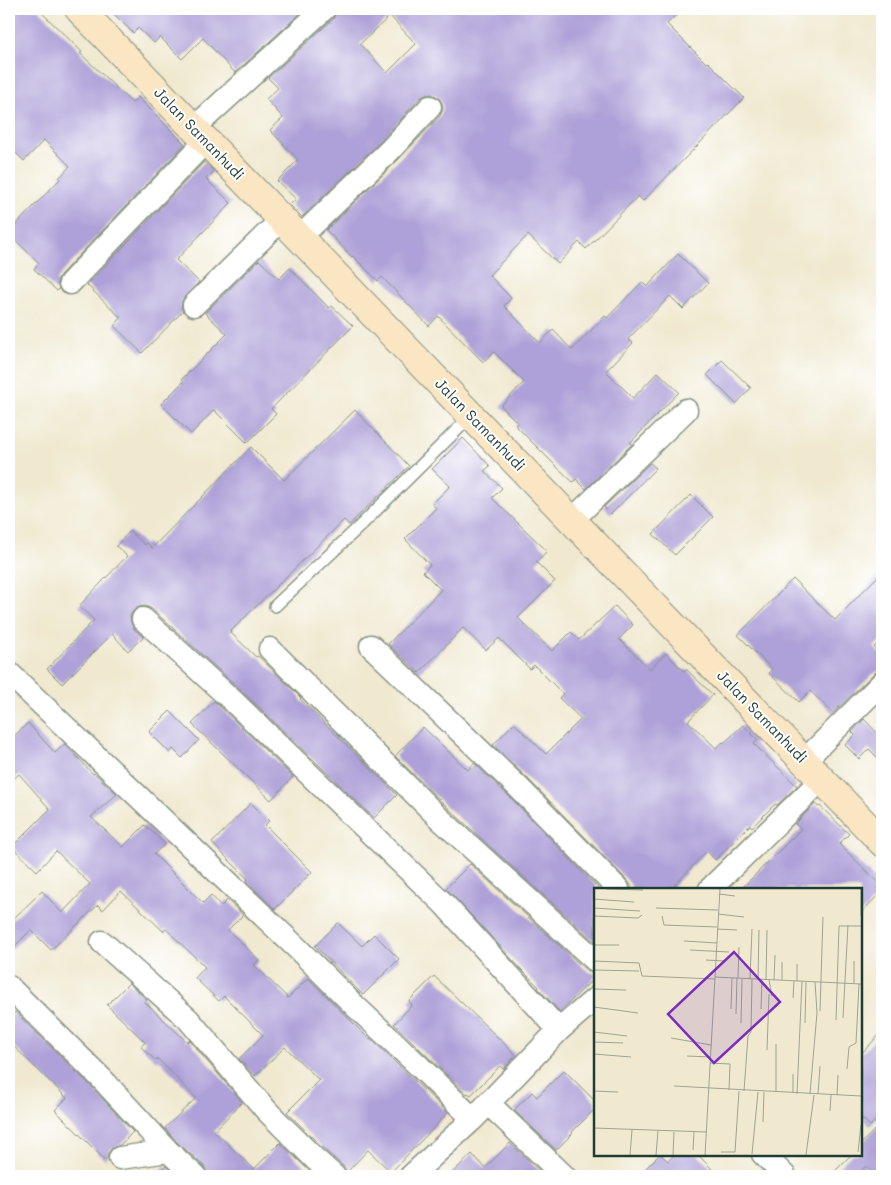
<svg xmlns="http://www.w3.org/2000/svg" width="891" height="1185" viewBox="0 0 891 1185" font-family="Mali,sans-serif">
<rect width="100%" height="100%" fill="#fff"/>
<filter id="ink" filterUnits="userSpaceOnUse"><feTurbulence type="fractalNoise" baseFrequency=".02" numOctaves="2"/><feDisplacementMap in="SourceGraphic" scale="10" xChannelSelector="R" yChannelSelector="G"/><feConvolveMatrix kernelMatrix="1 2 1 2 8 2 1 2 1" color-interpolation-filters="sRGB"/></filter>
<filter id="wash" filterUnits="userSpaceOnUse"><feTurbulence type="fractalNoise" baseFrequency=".0096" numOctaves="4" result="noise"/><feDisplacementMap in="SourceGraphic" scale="20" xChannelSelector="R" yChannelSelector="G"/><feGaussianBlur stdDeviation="1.12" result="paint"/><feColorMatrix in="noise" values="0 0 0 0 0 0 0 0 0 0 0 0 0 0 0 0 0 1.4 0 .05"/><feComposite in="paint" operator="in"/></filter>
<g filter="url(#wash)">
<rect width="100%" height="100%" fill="#f0e9d0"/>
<g id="blocks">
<path fill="#aea0d8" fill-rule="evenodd" d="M9,9H38L82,52L80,53L132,103L138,97L185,144L61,274L57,280L59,289L57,291L34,269L39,263L9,234V232L60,179L59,178L70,166L44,140L24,161L9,146Z
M109,9H305L235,73L203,38L182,59L160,37L154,43L138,28L133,33Z
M337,9H682L667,24L706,63L708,62L744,98L643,201L638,196L586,249L579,242L558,264L528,235L489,275L511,298L504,306L540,343L553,330L572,350L605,316L607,318L642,282L647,287L678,254L708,283L683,309L670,296L628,339L633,343L606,371L633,398L658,372L679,392L630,443L632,444L586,489L576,479L573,482L557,467L515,425L518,423L501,406L524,382L494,352L483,362L438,316L429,326L382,277L378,281L353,256L352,257L326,230L398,160L440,116L443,109L442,103L439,98L432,94L426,95L420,98L380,142L302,217L290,205L296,199L277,181L298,160L270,130L283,118L266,99L278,88L268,78L333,19L336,13ZM390,16L416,44L387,73L360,44Z
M204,162L214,171L206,179L231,203L176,260L199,282L185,296L182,301L181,308L183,311L142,353L114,326L121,318L87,285Z
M259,260L279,279L290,268L329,308L332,306L353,326L271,409L276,414L247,443L214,410L191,434L161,404L184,381L182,379L227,334L205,313Z
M722,360L751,388L736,404L707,375Z
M355,410L409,466L349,525L344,520L230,632L256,657L258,656L286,683L301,698L300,699L397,795L374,818L242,691L152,609L146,606L139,607L133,611L130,616L131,623L134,629L143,637L128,651L112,634L62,684L47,669L94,620L79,606L127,556L116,546L130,531L145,545L147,543L152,548L251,447L284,480Z
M463,438L490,466L484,471L502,488L492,498L547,551L536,562L555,581L518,618L552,651L571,632L579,640L615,606L633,625L619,639L650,669L666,653L684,671L686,669L713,695L688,721L716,748L723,742L724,743L743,725L758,740L754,744L797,786L777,805L775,804L752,827L750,825L715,860L707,851L671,889H631V885L627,880L528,779L493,745L514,723L546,754L581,719L559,698L563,694L534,665L530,669L499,638L486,650L463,628L419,673L388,644L441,590L423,572L430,565L405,539L436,508L432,504L450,486L432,469Z
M650,463L656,468L611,514L604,507Z
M691,495L713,517L675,555L653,534Z
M882,572V639L874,647L882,656V669L873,674L833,713L810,691L799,702L769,673L772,669L738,635L793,579L835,620Z
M214,701L293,777L271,800L192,724Z
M170,711L199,740L182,758L173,749L170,753L149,732Z
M864,719L882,738V758L880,760L869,749L859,759L845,745L855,735L852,732Z
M28,723L55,753L65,744L93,774L94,773L117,794L91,817L123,847L145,825L165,844L154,854L203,903L211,895L221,906L227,900L243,915L228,930L259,960L254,965L288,998L308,978L369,1039L370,1038L448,1113L391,1172L368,1150L347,1172L343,1166L324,1149L287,1112L319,1080L285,1047L255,1076L239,1059L263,1035L224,996L219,1001L195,978L205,967L166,929L163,931L121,891L103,910L98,905L51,950L31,930L9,952V923L42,891L62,913L90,884L56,851L37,871L12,847L50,809L19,774L9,783V741Z
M423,727L468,770L474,763L510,797L599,889H595V942L448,808L395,756Z
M251,803L269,821L265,825L312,872L275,909L246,881L248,879L212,843Z
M815,804L819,807L820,806L849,834L839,844L882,886V891L860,914V889H741L801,829L795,824Z
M470,864L586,970L592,973H595V977L560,1012L538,988L539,987L522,970L446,888Z
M338,923L362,946L374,934L399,959L363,995L315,946Z
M434,976L516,1055L503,1069L500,1066L471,1095L468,1093L467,1094L394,1024L412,1005L409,1001Z
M129,983L147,1000L145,1002L187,1042L189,1040L242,1102L214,1131L254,1169L280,1143L315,1176H208L207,1172L204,1166L177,1142L165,1128L196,1098L158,1059L156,1061L141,1047L145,1042L107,1005Z
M15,1012L92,1087L133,1132L120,1145L112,1148L108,1153L107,1158L105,1160L55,1110L67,1098L9,1042V1019Z
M882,1032V1114L870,1126L860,1116V1055Z
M564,1070L595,1101V1109L572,1132L573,1133L556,1150L514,1110L532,1092L537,1097Z
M882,1122V1176H877L866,1166L856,1176H830L852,1154H860V1145Z
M510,1143L545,1176H449L472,1154L485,1168Z
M660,1154L668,1161L675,1154H697L719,1176H638Z
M165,1166L176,1176H155Z"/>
</g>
</g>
<g filter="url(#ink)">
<use href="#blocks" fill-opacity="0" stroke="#889382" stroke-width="1"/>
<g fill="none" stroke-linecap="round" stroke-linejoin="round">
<g stroke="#889382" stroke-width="14">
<path id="lane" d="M275,606L360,526L471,416"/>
</g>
<g stroke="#889382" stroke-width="25">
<path id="street" d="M194,128L324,9
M299,238L389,151L430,107
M70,283L206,141
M194,305L282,219
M572,520L686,410
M143,619L233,701L444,904L559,1030
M371,646L519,788L618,889
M270,649L439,818L595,960
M9,673L298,949L355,1006L420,1067L473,1119
M804,761L882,683
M710,889L822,779
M102,942L188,1019L267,1111L315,1159L334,1176
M9,987L101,1078L168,1151
M488,1103L564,1176
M763,1154L785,1176
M120,1158L168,1151L195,1176
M411,1176L473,1119L559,1030L595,999"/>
</g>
<g stroke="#889382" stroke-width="30">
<path id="secondary" d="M79,9L882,842"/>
</g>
<use href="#lane" stroke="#fff" stroke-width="11"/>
<use href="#street" stroke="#fff" stroke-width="22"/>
<use href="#secondary" stroke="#fbe6c4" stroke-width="28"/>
</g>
</g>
<g text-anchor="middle" stroke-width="4" stroke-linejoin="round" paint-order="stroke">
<g font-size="15" fill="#1f3d34" stroke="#fff">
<text transform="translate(199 134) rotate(46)" y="5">Jalan Samanhudi</text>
<text transform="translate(480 425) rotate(46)" y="5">Jalan Samanhudi</text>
<text transform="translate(762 717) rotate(46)" y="5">Jalan Samanhudi</text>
</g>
</g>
<g transform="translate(594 888)">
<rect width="268" height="268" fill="#f0e9d0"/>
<path fill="none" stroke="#9ca492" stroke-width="1" d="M12,1L49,2M267,1V28M125,6L141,8M0,11L40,14M0,20L46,23M62,20L124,22M124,26L150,29M0,28L44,30L48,27M68,28L70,37L123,39M123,41L143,42M90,53L123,55M0,57H25M96,62L135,64M112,72L130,73M0,73L45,75L48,88L121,91M203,76V93M0,82L45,83M121,89L267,96M144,90L145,59M156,91L158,41M164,91L165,42M172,92L173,42M175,92L178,108M180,92L181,67M188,92V74M260,95V73M0,101L32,102M199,110L200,93M0,119L44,125M137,121L138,90M167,121L168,92M226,123L229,29M142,126L143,90M249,130L254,37M242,132L245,38H267M147,135L148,91M211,135L212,94M0,144L33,148M77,150L117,157M0,154L29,155M182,156V204M173,162L175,106M0,166L37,169M93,168L117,169M116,175L136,176L135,202M253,181L255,159L262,155L265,96M80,198L267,208M0,203L24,204M150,203L154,148L157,144L158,91M199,205V186M203,206L208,93M216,206L223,125L221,94M224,206L226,178M243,207L244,187M236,223L237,207M169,234L170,204M0,240L113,244M99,262L100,244M127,264H141L145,203M264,264L267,237M158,266L164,204M36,267L38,242M62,267L64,243M79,267L80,244M111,267L126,1M212,267L220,207"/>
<path fill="#7b2cbf" fill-opacity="0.15" stroke="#7b2cbf" stroke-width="2.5" d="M140,64L186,114L120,175L74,126Z"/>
<rect width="268" height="268" fill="none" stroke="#1f3d34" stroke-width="2.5"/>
</g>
<rect width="891" height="1185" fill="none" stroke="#fff" stroke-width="30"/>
</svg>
